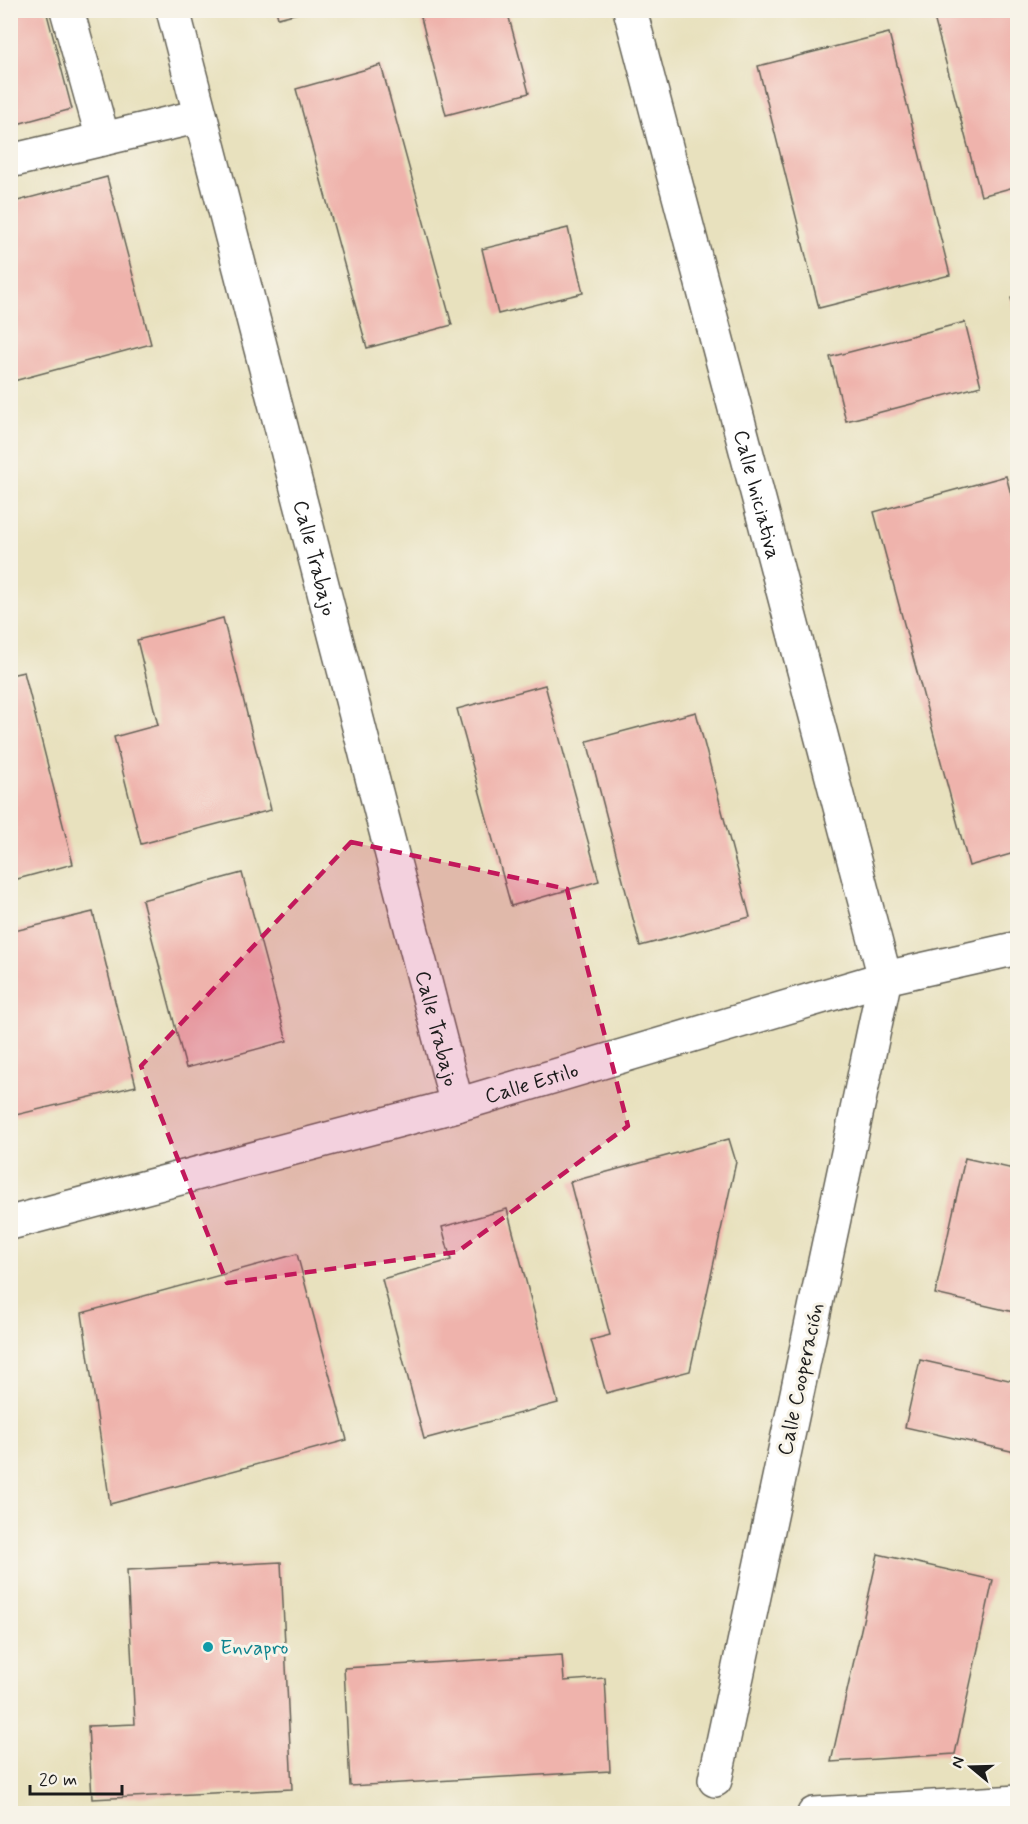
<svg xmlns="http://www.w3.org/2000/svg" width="1028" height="1824" viewBox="0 0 1028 1824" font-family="Mynerve,sans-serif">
<rect width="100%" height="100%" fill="#f7f3e8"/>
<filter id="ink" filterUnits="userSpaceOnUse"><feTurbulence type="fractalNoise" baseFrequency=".0167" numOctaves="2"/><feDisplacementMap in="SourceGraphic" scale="12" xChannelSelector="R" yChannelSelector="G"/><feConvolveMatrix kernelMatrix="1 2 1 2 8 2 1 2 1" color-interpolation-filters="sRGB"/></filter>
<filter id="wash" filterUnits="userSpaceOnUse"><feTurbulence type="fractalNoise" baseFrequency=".008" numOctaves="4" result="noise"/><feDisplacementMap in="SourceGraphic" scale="24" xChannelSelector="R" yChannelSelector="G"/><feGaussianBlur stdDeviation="1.35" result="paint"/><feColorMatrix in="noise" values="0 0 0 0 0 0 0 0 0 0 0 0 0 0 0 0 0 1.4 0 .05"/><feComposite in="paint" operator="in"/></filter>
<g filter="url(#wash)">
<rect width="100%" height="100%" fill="#e8e1be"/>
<g id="blocks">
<path fill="#efb3ac" d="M10,10H46L72,109L10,126Z
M276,10H306V11L278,18Z
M419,10H507L529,93L446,115Z
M932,10H1018V186L981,196Z
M889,33L950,275L819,308L758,66Z
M381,65L452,325L367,348L296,89Z
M107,177L151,344L10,382V203Z
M568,228L583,293L498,314L482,249Z
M1018,297V318H1017L1011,298Z
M965,322L981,386L846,421L830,357Z
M1006,476L1018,520V852L969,866L874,512Z
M223,618L271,810L141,844L114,737L158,725L137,640Z
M24,672L73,864L10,881V675Z
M545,685L599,881L511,906L457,709Z
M696,712L750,917L640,946L587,741Z
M242,873L287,1041L186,1068L142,900Z
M93,912L136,1086L16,1115L10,1107V932Z
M729,1139L736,1162L690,1371L606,1393L591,1340L610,1335L570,1182Z
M965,1158L1018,1170V1313L935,1294Z
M507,1209L558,1403L424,1439L382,1279L451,1260L442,1227Z
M297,1254L347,1440L110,1504L82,1313Z
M920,1360L1018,1382L1015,1452L905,1427Z
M878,1554L993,1580L955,1754L831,1762Z
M281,1562L292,1789L92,1799L88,1726L135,1724L127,1570Z
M562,1655L564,1681L605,1678L610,1771L350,1786L344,1668Z"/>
</g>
</g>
<g filter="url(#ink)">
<use href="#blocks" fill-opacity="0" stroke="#636155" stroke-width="1.5"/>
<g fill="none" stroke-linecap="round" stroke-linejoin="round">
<g stroke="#636155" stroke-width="36">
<g id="minor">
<path d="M67,10L103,139"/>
<path id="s1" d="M173,10L457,1105"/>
<path id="s2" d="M630,10L885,978L715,1780"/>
<path d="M10,161L200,116"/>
<path id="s3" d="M10,1223L457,1105L885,978L1018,948"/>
<path d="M814,1814L1018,1802"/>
</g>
</g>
<use href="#minor" stroke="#fff" stroke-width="33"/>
</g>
</g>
<path fill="#c2185b" fill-opacity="0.2" stroke="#c2185b" stroke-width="4.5" stroke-dasharray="12 8" stroke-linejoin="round" d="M351,842L567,889L628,1126L457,1252L227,1283L141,1066Z"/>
<circle fill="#0f9aa8" stroke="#f7f3e8" stroke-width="2" cx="208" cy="1647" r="6"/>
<g text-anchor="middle" stroke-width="6" stroke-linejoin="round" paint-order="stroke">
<g font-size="21" fill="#1c1c1c" stroke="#f7f3e8">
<text dy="7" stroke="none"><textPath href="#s2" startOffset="501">Calle Iniciativa</textPath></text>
<text dy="7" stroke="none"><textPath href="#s1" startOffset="566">Calle Trabajo</textPath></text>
<text dy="7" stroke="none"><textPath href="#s1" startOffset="1052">Calle Trabajo</textPath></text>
<text dy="7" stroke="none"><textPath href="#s3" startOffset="540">Calle Estilo</textPath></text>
<text transform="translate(800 1379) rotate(-78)" y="7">Calle Cooperación</text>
</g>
<g font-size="21" fill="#0d838f" stroke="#f7f3e8" text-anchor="start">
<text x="220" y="1654">Envapro</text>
</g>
</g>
<rect width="1028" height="1824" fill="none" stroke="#f7f3e8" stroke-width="36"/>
<g transform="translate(971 1767) rotate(289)" stroke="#f7f3e8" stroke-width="4.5" paint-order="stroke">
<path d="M0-4.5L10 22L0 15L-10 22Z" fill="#1c1c1c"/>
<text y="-9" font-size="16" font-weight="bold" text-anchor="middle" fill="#1c1c1c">N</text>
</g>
<path d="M30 1785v9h92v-9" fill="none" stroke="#1c1c1c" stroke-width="3"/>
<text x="39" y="1785" font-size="18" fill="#1c1c1c" stroke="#f7f3e8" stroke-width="4.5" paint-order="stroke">20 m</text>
</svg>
